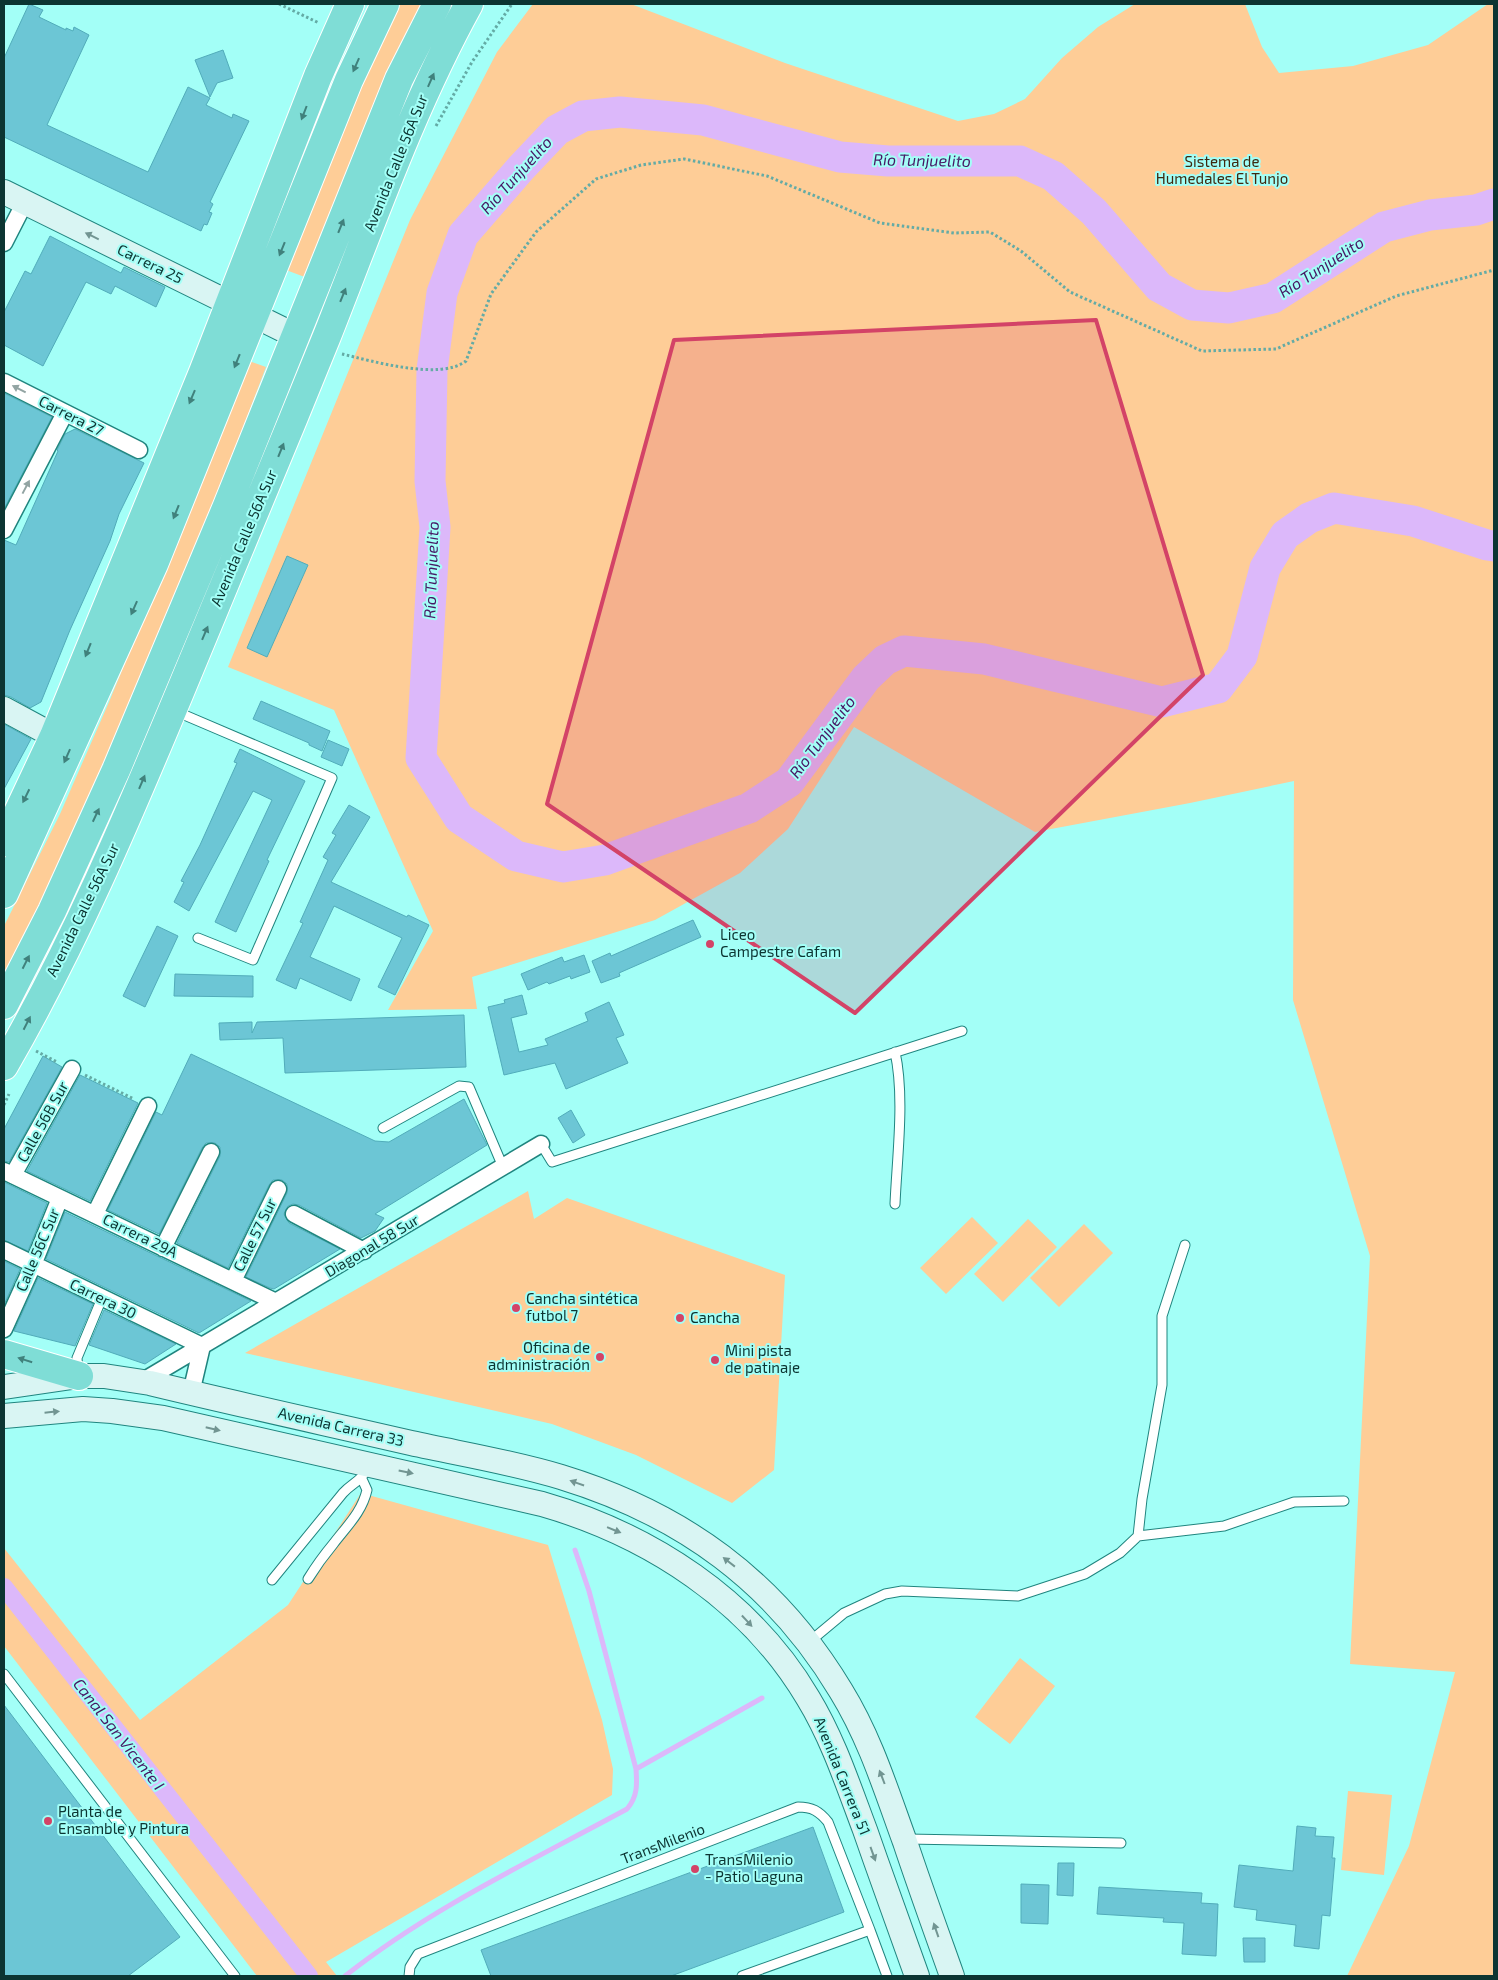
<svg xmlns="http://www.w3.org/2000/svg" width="1498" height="1980" viewBox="0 0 1498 1980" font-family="'Exo 2',sans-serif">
<rect width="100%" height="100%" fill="#a3fff7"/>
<path fill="#fecd97" d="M396,4H429L310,279L286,270L332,152Z
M533,4H631L785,63L958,121L994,114L1025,99L1062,58L1098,27L1135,4H1245L1262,47L1279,73L1353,66L1428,45L1488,4H1494V1976H1347L1409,1846L1455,1672L1350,1664L1370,1256L1293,1000L1294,781L1190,803L1035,832L854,727L788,829L740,873L655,920L472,977L477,1009L388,1010L433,931L334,710L228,667L410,220L497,52Z
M249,361L266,367L204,530L113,757L4,982V926L60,814L109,702Z
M528,1191L534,1219L567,1198L785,1275L774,1470L732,1503L636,1455L552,1424L245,1353Z
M972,1217L998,1243L946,1294L920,1268Z
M1028,1219L1057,1247L1003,1302L974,1274Z
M1084,1224L1113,1253L1059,1307L1030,1278Z
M361,1493L548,1545L602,1720L613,1769L612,1795L326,1962L337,1976H257L4,1646V1548L140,1720L288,1605Z
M1020,1658L1055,1686L1010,1744L975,1717Z
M1348,1791L1392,1795L1384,1875L1341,1870Z"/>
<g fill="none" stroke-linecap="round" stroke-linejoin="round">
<path stroke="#dcb8fa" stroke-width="5" d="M636,1769L762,1698
M345,1976C431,1908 531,1861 627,1809C638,1796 637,1784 636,1769L589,1591L575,1550"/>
<path stroke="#dcb8fa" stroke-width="18" d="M4,1587L309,1976"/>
<path stroke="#dcb8fa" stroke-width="31" d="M1494,204L1476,210L1430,215L1384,227L1273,298L1229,308L1192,305L1159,287L1094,212L1053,176L1020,161H888L840,157L703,120L620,112L583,116L557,130L521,168L463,235L442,293L432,370L430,481L435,527L421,758L459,818L516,856L563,867L605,860L749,808L789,782L866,678L885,660L904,651L984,659L1162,702L1218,688L1242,656L1265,568L1285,535L1309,518L1334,508L1364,513L1413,521L1487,545L1494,546"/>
</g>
<path fill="#6cc6d5" stroke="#51acba" d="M29,4L43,10L39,17L66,30V28L73,31L74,27L89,35L47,125L148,172L188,87L210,98L206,105L232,118L233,114L249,121L210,202L213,204L209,212L212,213L207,225L204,224L201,231L4,137V58Z
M223,50L233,78L217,83L210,97L195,60Z
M50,236L121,273L124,267L165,287L156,307L115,286L111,294L86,282L43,366L4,345V312L25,271L31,274Z
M4,393L52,417L4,509Z
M75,429L144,463L119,514L110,541L70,630L41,702L30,708L11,697L4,695V540L16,545L58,451L57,450L65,434Z
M287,556L308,565L267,657L247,648Z
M261,701L330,731L322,751L309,745V743L253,719Z
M4,724L31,739L4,789Z
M328,740L349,749L342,766L321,757Z
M240,749L305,781L267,860L269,861L236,932L215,922L272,800L253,791L189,911L174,902L184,882L181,881L200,845L237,763L234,762Z
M349,805L370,817L331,882L407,917L408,915L429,925L395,995L378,987L402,938L334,906L310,957L360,979L351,1001L300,978L296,989L276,980L303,923L300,922L328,860L323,857L336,835L332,833Z
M693,920L701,937L619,973L620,976L601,983L592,961L610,953L611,956Z
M157,926L178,936L145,1007L123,996Z
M584,955L590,972L571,979L570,976L549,984L547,982L528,990L521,974L562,957L564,962Z
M175,974L253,976V997L174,996Z
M522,995L527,1014L511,1018L519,1052L548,1045L545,1039L588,1021L585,1013L609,1002L624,1035L616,1038L628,1063L566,1089L555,1063L504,1075L488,1007L505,1003L504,1000Z
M464,1015L466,1067L285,1073L283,1038L220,1040L219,1023L252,1022V1033L257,1022Z
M191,1054L375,1141L389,1142L464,1099L487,1145L375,1214L384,1218L375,1231L361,1238L299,1205L293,1204L288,1206L284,1214L289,1223L340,1249L274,1289L270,1288L246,1277L287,1193V1184L282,1180H273L269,1185L228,1268L177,1243L220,1156V1147L215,1143H206L202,1148L159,1234L108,1210L156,1112L162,1115Z
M43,1056L62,1067L9,1162L4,1161V1129Z
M80,1075L138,1103L90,1201L27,1171Z
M571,1110L585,1135L573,1143L558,1118Z
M4,1182L47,1203L28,1251L4,1240Z
M65,1212L159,1257L251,1301L199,1333L46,1259Z
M4,1261L20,1269L4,1305Z
M38,1278L93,1304L75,1346L14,1331Z
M104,1310L176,1344L145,1364L89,1345Z
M4,1705L180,1937L128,1976H4Z
M1297,1826L1316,1828L1315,1836L1334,1837L1332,1858H1335L1330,1916L1322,1915L1319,1949L1294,1946L1296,1925L1256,1920L1257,1910L1234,1907L1239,1865L1293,1871Z
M813,1827L844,1912L671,1976H491L481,1950Z
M1058,1863H1074L1073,1896L1057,1895Z
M1021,1884L1049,1885L1048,1924L1021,1923Z
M1099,1887L1202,1893L1201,1903L1218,1904L1216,1956L1182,1954L1184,1923L1163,1922L1164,1918L1097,1914Z
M1243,1938H1265V1962H1244Z"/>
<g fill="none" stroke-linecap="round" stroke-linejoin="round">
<g stroke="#20857f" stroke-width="11">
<path id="lane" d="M175,711L332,778L253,960L198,938
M383,1128L459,1086L469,1087L503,1167
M541,1144L552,1162L962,1031
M895,1204C897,1157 905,1097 895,1052
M78,1371L77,1358L102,1298
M1138,1536L1224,1526L1294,1502L1344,1501
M308,1579C316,1566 324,1555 334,1543C347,1526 362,1512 367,1490L362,1479
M272,1580L343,1493C353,1482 361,1482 368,1467
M808,1643L844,1613L885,1594L902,1591L1018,1596L1085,1574L1120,1553L1138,1536L1142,1499L1162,1385V1316L1185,1245
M4,1674L235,1976
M907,1839L1121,1843
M409,1976L410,1967L418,1954L798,1807C812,1807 819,1811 828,1822L870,1930
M742,1976L870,1930L887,1976"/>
</g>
<g stroke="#20857f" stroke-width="19">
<path id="street" d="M4,243L25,202
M4,382L139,450
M4,530L65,413
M4,1171L276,1302
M13,1175L72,1069
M95,1214L148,1106
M294,1214L364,1251
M163,1248L211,1152
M4,1250L202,1346L191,1393
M233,1281L278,1189
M4,1329L33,1265L60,1198
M143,1381L541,1144"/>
</g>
<g stroke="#20857f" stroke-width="26">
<path id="secondary" d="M4,192L296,336
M4,709L54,736
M4,1387L79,1376H104L150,1383C237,1404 324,1423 411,1443C461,1454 512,1462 561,1477C682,1514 775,1581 841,1691C870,1738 886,1790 905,1842C920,1887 936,1931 952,1976
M4,1416L83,1409L112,1411L163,1418L542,1504C650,1535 750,1600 808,1698C833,1739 848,1785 865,1830C882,1879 900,1928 917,1976"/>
</g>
<g stroke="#fff" stroke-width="30">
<path id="highway" d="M4,842L54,736L203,372L318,76L350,4
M4,894L154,564L349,80L385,4
M4,1005L52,911L116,770L227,506L399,79L437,4
M4,1066C73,947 127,819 180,692C229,573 279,455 327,336C371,225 411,109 469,4
M4,1354L79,1376"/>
</g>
<path stroke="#64aba5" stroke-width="3" stroke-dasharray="2.5 2.5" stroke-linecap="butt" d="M279,4L319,23
M436,126L472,62L512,4
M342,354C372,361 440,381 466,361L491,294L536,232L596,179L641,165L684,159L767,176L880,223L954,233L990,232L1021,251L1070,292L1202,351L1276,349L1396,296L1494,270
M36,1051L57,1062
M85,1075L134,1099
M4,1105L9,1094"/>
<use href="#lane" stroke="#fff" stroke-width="9"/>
<use href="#street" stroke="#fff" stroke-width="16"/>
<use href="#secondary" stroke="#d9f5f3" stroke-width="24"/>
<use href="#highway" stroke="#7fddd6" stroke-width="28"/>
</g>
<defs><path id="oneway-solid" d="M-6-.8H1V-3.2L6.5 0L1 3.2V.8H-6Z" transform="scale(1.25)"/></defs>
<g fill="#40817c">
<use href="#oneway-solid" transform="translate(356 65) rotate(114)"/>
<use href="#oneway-solid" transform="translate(431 80) rotate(-66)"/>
<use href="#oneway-solid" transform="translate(304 113) rotate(111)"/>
<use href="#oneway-solid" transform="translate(341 226) rotate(-68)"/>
<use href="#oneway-solid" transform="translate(282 249) rotate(112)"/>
<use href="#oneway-solid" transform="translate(343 295) rotate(-68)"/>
<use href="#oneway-solid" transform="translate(237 361) rotate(112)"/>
<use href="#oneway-solid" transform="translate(192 397) rotate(113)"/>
<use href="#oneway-solid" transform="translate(281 450) rotate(-68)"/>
<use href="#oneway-solid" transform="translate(176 512) rotate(112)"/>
<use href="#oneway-solid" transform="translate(134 608) rotate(114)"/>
<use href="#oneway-solid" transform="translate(205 633) rotate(-67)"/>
<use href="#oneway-solid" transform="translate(88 650) rotate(112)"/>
<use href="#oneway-solid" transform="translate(67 756) rotate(114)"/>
<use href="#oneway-solid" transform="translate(142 782) rotate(-67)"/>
<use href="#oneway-solid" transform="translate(26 796) rotate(116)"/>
<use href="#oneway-solid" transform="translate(96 815) rotate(-65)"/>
<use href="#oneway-solid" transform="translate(26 962) rotate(-63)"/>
<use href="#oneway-solid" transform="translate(27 1023) rotate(-63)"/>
<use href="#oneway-solid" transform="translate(25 1360) rotate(-163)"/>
</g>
<g fill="#729592">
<use href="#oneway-solid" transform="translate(92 236) rotate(-154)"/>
<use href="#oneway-solid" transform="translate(52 1412) rotate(-6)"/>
<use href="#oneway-solid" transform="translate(213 1429) rotate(13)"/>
<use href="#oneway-solid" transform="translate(406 1472) rotate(12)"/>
<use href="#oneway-solid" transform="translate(577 1483) rotate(-161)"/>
<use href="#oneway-solid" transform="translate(614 1530) rotate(22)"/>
<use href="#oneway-solid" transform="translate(729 1562) rotate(-142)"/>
<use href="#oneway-solid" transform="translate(747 1621) rotate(47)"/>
<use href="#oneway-solid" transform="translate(882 1777) rotate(-111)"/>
<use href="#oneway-solid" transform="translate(873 1854) rotate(70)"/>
<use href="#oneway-solid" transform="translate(936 1930) rotate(-109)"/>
</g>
<g fill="#92a4a3">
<use href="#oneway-solid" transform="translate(19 389) rotate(-153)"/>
<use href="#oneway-solid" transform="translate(26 487) rotate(-62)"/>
</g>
<path fill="#d34367" fill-opacity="0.2" stroke="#d34367" stroke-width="4" stroke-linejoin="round" d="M1096,320L1203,675L855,1013L547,804L674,340Z"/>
<g fill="#d34367" stroke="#a3fff7" stroke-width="2">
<circle cx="710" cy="944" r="5"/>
<circle cx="516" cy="1308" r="5"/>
<circle cx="680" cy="1318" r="5"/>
<circle cx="600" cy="1357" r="5"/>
<circle cx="715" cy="1360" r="5"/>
<circle cx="48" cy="1821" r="5"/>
<circle cx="695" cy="1869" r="5"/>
</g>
<g text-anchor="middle" stroke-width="4" stroke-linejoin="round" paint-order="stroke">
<g font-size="15" fill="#3f290f" stroke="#a3fff7">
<text x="1222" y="167">Sistema de<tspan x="1222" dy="17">Humedales El Tunjo</tspan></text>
</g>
<g font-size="15" fill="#0c3532" stroke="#a3fff7">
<text transform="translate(396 163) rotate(-68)" y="5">Avenida Calle 56A Sur</text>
<text transform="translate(150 264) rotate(26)" y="5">Carrera 25</text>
<text transform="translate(71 416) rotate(27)" y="5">Carrera 27</text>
<text transform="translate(244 538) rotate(-67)" y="5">Avenida Calle 56A Sur</text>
<text transform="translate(83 910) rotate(-64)" y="5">Avenida Calle 56A Sur</text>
<text transform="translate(43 1122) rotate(-61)" y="5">Calle 56B Sur</text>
<text transform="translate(255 1235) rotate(-64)" y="5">Calle 57 Sur</text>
<text transform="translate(140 1236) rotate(26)" y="5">Carrera 29A</text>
<text transform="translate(372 1246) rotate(-31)" y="5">Diagonal 58 Sur</text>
<text transform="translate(38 1250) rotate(-67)" y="5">Calle 56C Sur</text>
<text transform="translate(103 1299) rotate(26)" y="5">Carrera 30</text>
<text transform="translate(341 1427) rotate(13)" y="5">Avenida Carrera 33</text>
<text transform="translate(842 1776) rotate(68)" y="5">Avenida Carrera 51</text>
<text transform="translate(663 1844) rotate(-21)" y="5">TransMilenio</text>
</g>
<g font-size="15" fill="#0c3532" stroke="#a3fff7" text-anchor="start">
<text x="720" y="940">Liceo<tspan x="720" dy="17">Campestre Cafam</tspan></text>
<text x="526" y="1304">Cancha sintética<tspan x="526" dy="17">futbol 7</tspan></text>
<text x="690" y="1323">Cancha</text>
<text x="590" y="1353" text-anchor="end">Oficina de<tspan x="590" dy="17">administración</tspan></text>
<text x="725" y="1356">Mini pista<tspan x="725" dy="17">de patinaje</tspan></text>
<text x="58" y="1817">Planta de<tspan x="58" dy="17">Ensamble y Pintura</tspan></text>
<text x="705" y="1865">TransMilenio<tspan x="705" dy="17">- Patio Laguna</tspan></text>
</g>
<g font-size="16" font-style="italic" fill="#471864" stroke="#a3fff7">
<text transform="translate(922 160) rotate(1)" y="6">Río Tunjuelito</text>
<text transform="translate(516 175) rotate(-48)" y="6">Río Tunjuelito</text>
<text transform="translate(1321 267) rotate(-33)" y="6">Río Tunjuelito</text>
<text transform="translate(431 570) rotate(-88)" y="6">Río Tunjuelito</text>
<text transform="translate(822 737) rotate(-53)" y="6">Río Tunjuelito</text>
<text transform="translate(119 1734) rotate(52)" y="6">Canal San Vicente I</text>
</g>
</g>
<rect width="1498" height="1980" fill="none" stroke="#0c3532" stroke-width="10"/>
</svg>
